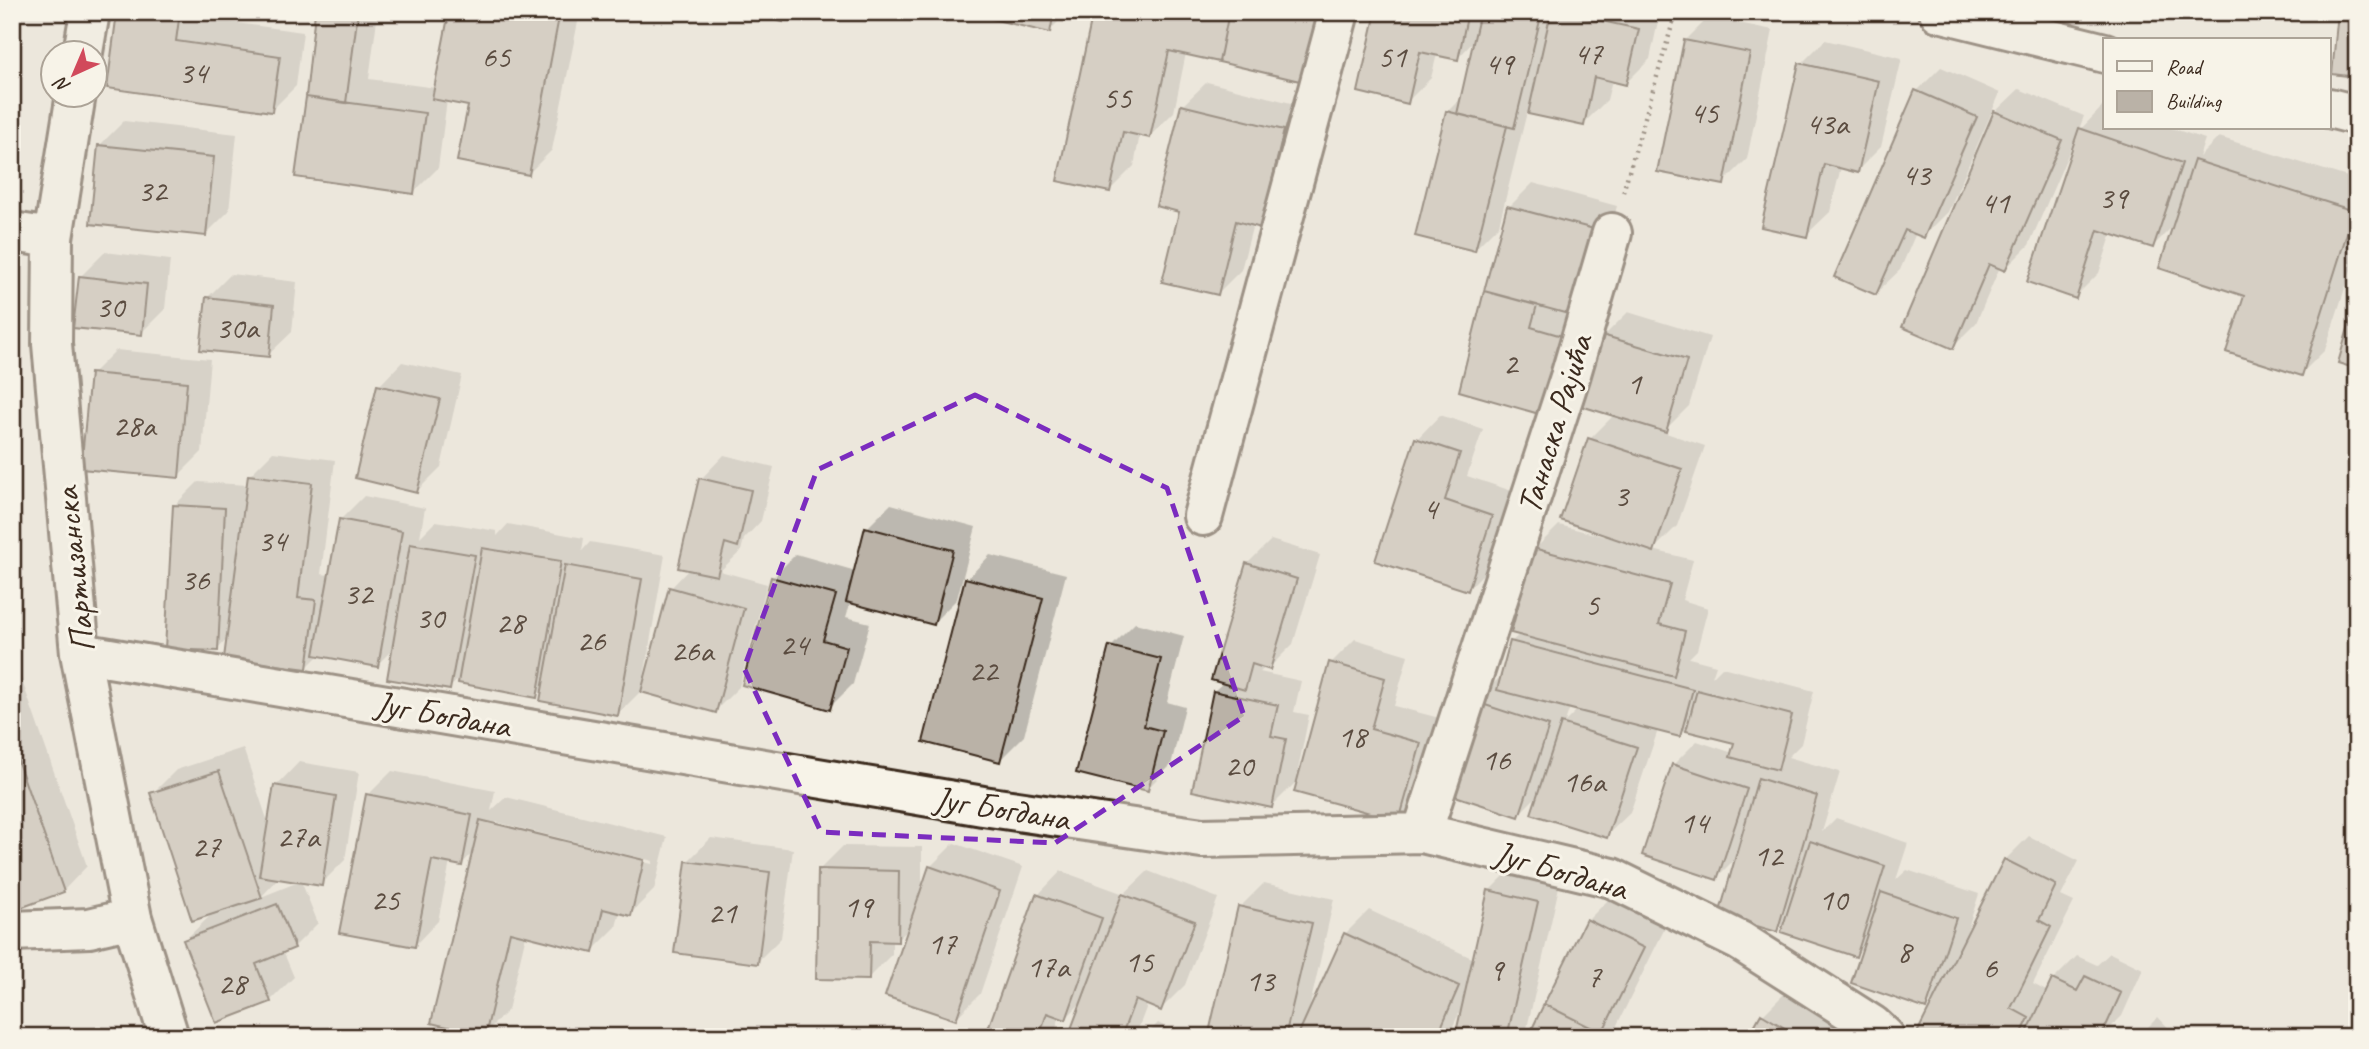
<svg xmlns="http://www.w3.org/2000/svg" width="2369" height="1049" viewBox="0 0 2369 1049" font-family="Caveat,sans-serif">
<rect width="100%" height="100%" fill="#ece7dc"/>
<filter id="ink" filterUnits="userSpaceOnUse"><feTurbulence type="fractalNoise" baseFrequency=".0143" numOctaves="2"/><feDisplacementMap in="SourceGraphic" scale="14" xChannelSelector="R" yChannelSelector="G"/><feConvolveMatrix kernelMatrix="1 2 1 2 8 2 1 2 1" color-interpolation-filters="sRGB"/></filter>
<g filter="url(#ink)">
<path fill="#0003" fill-rule="evenodd" d="M12,12H19L12,57Z
M119,12H200L199,18L303,32L296,86L272,110Z
M316,12H378L369,79L436,88L450,12H580L552,150L528,174L470,105L447,100L438,168L414,192L297,176Z
M983,12H1068L1049,31Z
M1095,12L1186,53L1174,112L1150,136L1140,134L1134,166L1110,190Z
M1378,12H1660L1650,59L1626,83L1612,80L1607,100L1583,124L1527,112L1499,225L1475,249L1447,112L1463,96L1475,40L1457,59L1437,54L1431,78L1407,102Z
M1709,17L1773,30L1747,159L1723,183L1685,41Z
M1825,40L1902,58L1881,147L1857,171L1841,167L1830,212L1806,235L1801,64Z
M1941,67L2000,93L1948,212L1924,236L1916,233L1900,270L1876,293L1917,91Z
M1207,82L1307,107L1284,202L1260,226L1253,224L1241,270L1217,294L1181,210L1183,105Z
M2019,89L2084,116L2078,132L2104,105L2105,128H2171L2205,139L2199,157L2219,137L2357,180V251L2325,350L2301,374L2246,294L2175,224L2153,246L2112,233L2099,273L2075,297L2076,144L2073,143L2029,245L2005,269L2000,267L1976,323L1952,347L1995,112Z
M124,121L237,134L229,211L205,235L100,145Z
M1533,183L1617,206L1595,289L1538,412L1509,207Z
M105,252L170,260L165,309L141,333L81,276Z
M231,274L297,282L292,332L268,355L207,298Z
M1628,312L1710,337L1689,406L1663,432L1705,446L1677,526L1653,550L1693,560L1682,600L1708,608L1697,650L1689,658L1716,665L1712,677L1722,667L1814,691L1801,744L1788,757L1840,772L1822,832L1836,818L1908,843L1896,880L1907,870L1979,894L1966,934L1968,935L2005,860L2029,836L2079,861L2061,896L2074,902L2033,984L2048,992L2053,980L2077,956L2097,965L2110,953L2143,969L2122,1016L2101,1037H1929L1936,996L1926,1007L1866,945L1855,956L1787,920L1777,930L1738,856L1716,878L1673,765L1697,741L1733,753L1736,742L1686,729L1679,735L1658,730L1630,813L1606,836L1540,793L1518,815L1475,702L1499,678L1502,679L1511,642L1520,634L1535,549L1559,525L1614,539L1590,439L1614,415L1604,336ZM1570,707L1578,709L1565,722Z
M116,350L210,359L202,452L178,476L92,374Z
M402,362L462,375L441,467L417,491L379,386Z
M1440,415L1483,429L1467,476L1515,492L1491,566L1468,589L1417,439Z
M273,452L335,460L321,574L330,575L340,520L364,496L425,508L420,537L436,521L497,531V536L508,524L584,538L582,551L590,542L665,555L644,677H647L671,588L690,568L701,479L724,455L774,467L761,521L744,539L741,551L720,571L767,584L739,687L715,711L641,691L618,714L545,687L536,696L462,676L449,688L394,648L377,665L320,654L306,668L228,638L217,650L174,506L198,482L248,485L249,476Z
M891,504L976,527L957,599L933,623L851,601L846,617L870,623L853,684L829,708L772,578L796,554L856,571L867,528Z
M1271,540L1320,555L1293,644L1269,668L1266,667L1260,672L1301,681L1294,712L1309,715L1297,775H1300L1331,663L1355,639L1408,655L1394,706L1443,719L1422,795L1398,819L1299,779L1272,806L1214,691L1224,682L1213,679L1248,563Z
M990,555L1066,574L1024,736L1000,760L967,579Z
M1135,623L1184,636L1167,702L1185,707L1171,765L1147,789L1111,647Z
M12,652L87,866L64,890L12,909Z
M243,748L269,825L276,786L299,762L359,772L345,860L321,884L280,877L261,897L301,881L318,923L294,947L283,951L294,977L270,1001L185,940L214,912L152,794L176,770Z
M392,771L495,791L491,811L506,797L667,837L654,890L630,914L620,911L616,927L592,951L526,935L508,1010L484,1034L474,851L462,864L450,862L438,921L415,945L368,795ZM496,822L653,861L652,864L496,825Z
M711,838L793,849L781,938L757,962L687,862Z
M954,843L1023,867L980,994L956,1018L910,928L897,940H892V954L868,978L819,870L843,846L922,847V890L930,867Z
M1513,867L1561,878L1525,1037H1456L1461,1009L1448,1037H1210L1240,907L1264,883L1334,899L1309,1010L1310,1011L1345,934L1369,910L1474,959L1489,891Z
M1061,871L1124,894L1148,871L1218,898L1185,985L1161,1009L1148,1003L1135,1037H1070L1084,1000L1066,1018L1060,1016L1053,1037H987L1038,895Z
M1611,897L1667,924L1611,1037H1530L1587,921Z
M1787,991L1864,1037H1750L1763,1015Z
M2158,1017L2177,1037H2138Z
M1158,1023L1185,1037H1144Z"/>
<path fill="#bab2a7" stroke="#3b2a1e" stroke-width="2" d="M117,12H180L176,41L280,56L272,112L107,88Z
M315,12H358L346,103L306,97Z
M449,12H560L529,175L457,161L468,106L432,99Z
M742,12H785L783,22Z
M981,12H1054L1050,33L980,16Z
M1093,12H1229L1219,62L1169,51L1150,138L1123,132L1110,192L1057,181Z
M1229,12H1321L1304,82L1219,62Z
M1376,12H1468L1458,60L1420,52L1408,104L1358,92Z
M1480,12H1542L1514,128L1457,114Z
M1551,12H1560L1639,29L1626,85L1594,77L1584,126L1528,114Z
M2230,12H2295L2294,19Z
M2338,12H2357V77L2332,74Z
M1684,40L1750,53L1724,185L1657,172Z
M1799,63L1879,81L1858,173L1824,164L1807,237L1761,227Z
M1915,90L1977,117L1924,238L1905,230L1876,295L1834,277Z
M306,97L425,113L414,194L295,177Z
M1181,105L1284,130L1261,228L1236,221L1218,295L1162,282L1179,212L1156,206Z
M1446,111L1507,126L1475,251L1415,236Z
M1994,111L2062,140L2005,271L1989,264L1953,349L1902,327Z
M2079,128L2182,163L2153,248L2098,230L2076,299L2027,282Z
M98,145L214,157L206,236L90,224Z
M2194,160L2354,211L2302,376L2226,352L2244,296L2159,268Z
M1507,206L1594,229L1572,315L1484,291Z
M79,276L147,284L142,335L73,328Z
M1484,291L1537,305L1531,327L1562,336L1539,414L1459,391Z
M206,297L274,305L269,357L200,350Z
M2357,297V369L2338,363Z
M1602,335L1687,360L1666,432L1581,406Z
M90,373L187,382L179,478L81,469Z
M377,385L440,399L417,493L355,478Z
M1415,438L1460,453L1445,500L1492,516L1468,591L1375,561Z
M1588,438L1682,469L1654,552L1560,520Z
M248,475L312,483L298,598L316,600L307,669L224,658Z
M699,478L751,490L738,547L725,543L717,576L678,568Z
M173,505L225,508L218,651L165,649Z
M339,519L402,531L378,667L314,655Z
M865,527L953,550L934,625L846,602Z
M410,544L475,555L450,690L387,679Z
M482,548L561,561L537,698L458,683Z
M1533,548L1670,584L1659,624L1685,631L1674,676L1511,633Z
M1246,563L1297,579L1270,670L1252,664L1245,690L1211,680Z
M565,565L642,579L618,716L540,701Z
M771,577L836,595L823,640L847,647L830,710L742,685Z
M965,578L1043,598L1000,762L923,742Z
M669,587L744,608L716,713L641,692Z
M1510,641L1693,689L1680,737L1497,690Z
M1109,646L1161,659L1144,726L1163,731L1148,791L1076,773Z
M1329,662L1385,678L1371,729L1421,743L1399,821L1294,792Z
M1697,690L1792,715L1778,770L1730,757L1734,743L1686,731Z
M1213,691L1278,705L1271,736L1286,739L1272,808L1192,791Z
M1473,701L1549,726L1519,817L1443,792Z
M1561,723L1637,747L1607,838L1531,814Z
M12,745L64,892L12,911Z
M1672,764L1747,789L1717,880L1642,855Z
M219,771L262,898L192,921L150,793Z
M1758,778L1817,796L1777,932L1719,915Z
M274,785L336,796L322,886L259,876Z
M366,794L472,815L462,866L432,860L415,947L339,933Z
M480,820L644,860L631,916L603,909L593,953L510,932L485,1036L431,1023Z
M1810,841L1885,866L1856,957L1781,932Z
M2004,859L2056,885L2039,920L2051,927L2011,1008L2029,1018L2020,1037H1925L1917,1033Z
M686,861L770,872L758,964L674,953Z
M929,866L1000,891L956,1020L885,996Z
M818,869L899,871L898,942L870,941L869,980L816,979Z
M1488,890L1538,902L1507,1037H1455Z
M1881,892L1956,918L1926,1009L1851,983Z
M1036,894L1102,918L1066,1020L1047,1013L1039,1037H985Z
M1122,894L1195,921L1161,1011L1135,1000L1121,1037H1068Z
M277,904L295,948L256,964L271,1002L216,1023L183,940Z
M1238,906L1312,923L1285,1037H1208Z
M1586,919L1644,948L1602,1033L1544,1004Z
M1344,933L1459,986L1437,1037H1297Z
M2085,976L2121,993L2101,1037H2025L2052,979L2077,991Z
M1544,1004L1602,1033L1600,1037H1528Z
M1761,1014L1800,1037H1748Z"/>
<g fill="none" stroke-linecap="round" stroke-linejoin="round">
<g stroke="#3b2a1e" stroke-width="44">
<path id="minor" d="M83,52L90,12
M76,94L53,238L52,344L80,653L132,918L169,1037
M12,232L53,238
M1203,516L1339,12
M80,653L983,806L1202,838L1422,833L1612,878L1740,941L1872,1025L1885,1037
M1422,833L1570,377L1612,233
M12,931L89,928L132,918"/>
</g>
<g stroke="#3b2a1e" stroke-width="44">
<path id="tertiary" d="M1939,12L2105,53
M2329,108L2357,115"/>
</g>
<path stroke="#3b2a1e" stroke-width="4.5" stroke-dasharray="2 5" stroke-linecap="butt" d="M1623,192L1676,12"/>
<use href="#minor" stroke="#f7f3e8" stroke-width="38"/>
<use href="#tertiary" stroke="#f7f3e8" stroke-width="38"/>
</g>
</g>
<path d="M0 0H2369V1049H0ZM975,395L1167,488L1244,716L1055,843L821,832L744,668L817,470Z" fill="#ece7dc" fill-opacity=".55" fill-rule="evenodd"/>
<path fill="none" stroke="#7b2cbf" stroke-width="5" stroke-dasharray="14 9" stroke-linejoin="round" d="M975,395L1167,488L1244,716L1055,843L821,832L744,668L817,470Z"/>
<g text-anchor="middle" stroke-width="6" stroke-linejoin="round" paint-order="stroke">
<g font-size="32" fill="#5b4c40">
<text x="1588" y="64">47</text>
<text x="496" y="67">65</text>
<text x="1392" y="67">51</text>
<text x="1499" y="74">49</text>
<text x="193" y="83">34</text>
<text x="1117" y="108">55</text>
<text x="1704" y="123">45</text>
<text x="1827" y="134">43a</text>
<text x="1916" y="185">43</text>
<text x="152" y="201">32</text>
<text x="2113" y="208">39</text>
<text x="1995" y="213">41</text>
<text x="110" y="317">30</text>
<text x="237" y="338">30a</text>
<text x="1510" y="374">2</text>
<text x="1634" y="394">1</text>
<text x="134" y="436">28a</text>
<text x="1621" y="506">3</text>
<text x="1430" y="519">4</text>
<text x="272" y="551">34</text>
<text x="195" y="590">36</text>
<text x="358" y="604">32</text>
<text x="1592" y="615">5</text>
<text x="430" y="628">30</text>
<text x="510" y="633">28</text>
<text x="591" y="651">26</text>
<text x="794" y="655">24</text>
<text x="692" y="661">26a</text>
<text x="983" y="681">22</text>
<text x="1352" y="747">18</text>
<text x="1496" y="770">16</text>
<text x="1239" y="776">20</text>
<text x="1584" y="792">16a</text>
<text x="1694" y="833">14</text>
<text x="298" y="847">27a</text>
<text x="206" y="857">27</text>
<text x="1768" y="866">12</text>
<text x="385" y="910">25</text>
<text x="1833" y="910">10</text>
<text x="858" y="917">19</text>
<text x="722" y="923">21</text>
<text x="942" y="954">17</text>
<text x="1904" y="962">8</text>
<text x="1139" y="972">15</text>
<text x="1048" y="977">17a</text>
<text x="1990" y="978">6</text>
<text x="1496" y="980">9</text>
<text x="1594" y="987">7</text>
<text x="1260" y="991">13</text>
<text x="232" y="994">28</text>
</g>
<g font-size="35" fill="#3b2a1e" stroke="#f7f3e8">
<text transform="translate(1554 424) rotate(-73)" y="12">Танаска Рајића</text>
<text transform="translate(74 570) rotate(-96)" y="12">Партизанска</text>
<text transform="translate(443 714) rotate(10)" y="12">Југ Богдана</text>
<text transform="translate(1002 808) rotate(9)" y="12">Југ Богдана</text>
<text transform="translate(1561 870) rotate(16)" y="12">Југ Богдана</text>
</g>
</g>
<rect width="2369" height="1049" fill="none" stroke="#f7f3e8" stroke-width="42"/>
<rect x="21" y="21" width="2327" height="1007" fill="none" stroke="#3b2a1e" stroke-width="2.5" filter="url(#ink)"/>
<rect x="2103" y="38" width="228" height="91" fill="#f7f3e8" stroke="#aca397" stroke-width="2"/>
<rect x="2117" y="61" width="35" height="10" fill="#f7f3e8" stroke="#aca397" stroke-width="2"/>
<text x="2166" y="74" font-size="21" fill="#3b2a1e">Road</text>
<rect x="2117" y="91" width="35" height="21" fill="#bab2a7" stroke="#aca397" stroke-width="2"/>
<text x="2166" y="108" font-size="21" fill="#3b2a1e">Building</text>
<g transform="translate(74 74) rotate(224)"><circle r="33" fill="#f7f3e8" stroke="#aca397" stroke-width="2"/>
<path d="M0-5L12 26L0 18L-12 26Z" fill="#d1495b"/>
<text y="-10" font-size="19" font-weight="bold" text-anchor="middle" fill="#3b2a1e">N</text>
</g>
</svg>
